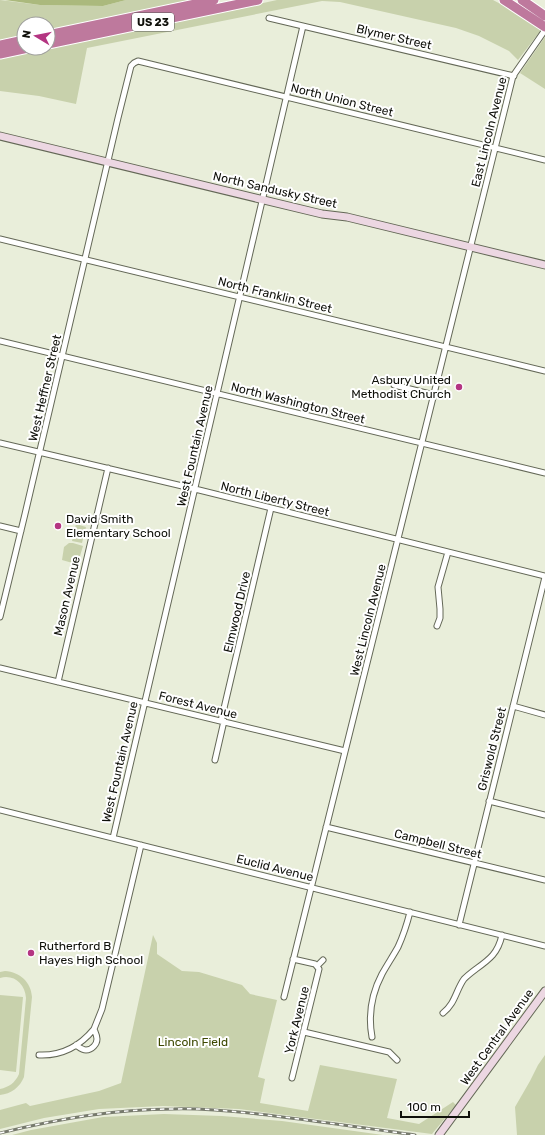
<svg xmlns="http://www.w3.org/2000/svg" width="545" height="1135" viewBox="0 0 545 1135" font-family="Rubik,sans-serif">
<rect width="100%" height="100%" fill="#e9eeda"/>
<path fill="#c8d1ac" d="M0,0L40,5L103,6L126,0H194L48,31V24H24V36L0,41Z
M277,0H493L512,10L541,30L518,60L509,51L479,36L456,28L340,2L322,1L87,48L76,104L39,96L0,91V59Z
M545,37V89L520,73Z
M76,524L86,527L82,543L72,541Z
M69,543H73L83,546L80,556H78L76,564L62,560L64,547Z
M153,935L157,943V954L182,971L199,972L242,985L250,994L277,1000L258,1077L265,1079L260,1103L308,1111L320,1065L397,1079L387,1118L419,1124L453,1102L456,1105L432,1134L239,1109L163,1106L99,1109L44,1118L0,1129V1110L26,1103L30,1106L99,1091L121,1083Z
M5,971C20,972 31,982 32,997L24,1077C20,1087 11,1094 0,1095V1089C9,1087 15,1083 19,1074L26,998C25,984 14,974 0,978V972Z
M0,995L23,997L16,1072L0,1070Z
M545,1055V1135H517L515,1107L530,1081L538,1065Z
M164,1114L222,1116L282,1121L383,1135H12L31,1130L103,1117Z"/>
<path fill="#abb97d" d="M5,0H126L103,6L40,5Z"/>
<g fill="none" stroke-linecap="round" stroke-linejoin="round">
<g stroke="#646857" stroke-width="7">
<path id="street" d="M269,18L514,76
M0,239L545,371
M0,341L545,473
M394,385L434,395
M0,443L195,489L545,576
M0,526L21,531
M0,617L25,514L118,118L131,66L134,63L138,61L545,160
M437,626L440,618V609L438,587L448,552
M0,668L345,751
M58,682L108,468
M513,706L545,715
M221,721L271,508
M215,760L224,721
M489,801L545,815
M0,810L545,946
M326,827L545,880
M113,838L303,26
M459,925L545,577
M317,966L323,960
M284,997L513,76L545,30
M443,1013C455,1004 456,990 464,979C468,975 472,972 476,969C490,959 498,953 502,935
M304,1032L389,1052L397,1060
M372,1037C368,1015 372,993 382,974C387,965 393,956 398,947C403,936 407,924 410,912
M76,1045C79,1047 82,1050 86,1050C92,1050 97,1044 97,1039C97,1035 95,1032 94,1029L102,1009L141,845
M39,1055C62,1056 80,1046 94,1029
M292,1078L319,969L315,964L293,959"/>
</g>
<g stroke="#646857" stroke-width="9">
<path id="secondary" d="M0,136L322,214L347,217L545,265
M439,1135L545,991"/>
</g>
<g stroke="#fff" stroke-width="11">
<path id="highway" d="M504,0L545,27
M522,0L545,16
M48,35L214,0
M48,44L258,0
M0,45L24,40
M0,54L28,48"/>
</g>
<use href="#street" stroke="#fff" stroke-width="5"/>
<use href="#secondary" stroke="#ecd7e2" stroke-width="7"/>
<use href="#highway" stroke="#be799d" stroke-width="9"/>
<g stroke="#777a6d" stroke-width="3">
<path id="rail" d="M0,1133C58,1119 114,1109 174,1109C202,1108 230,1111 258,1114C311,1120 363,1128 415,1135"/>
</g>
<use href="#rail" stroke="#fff" stroke-width="1.5" stroke-dasharray="4.5" stroke-linecap="butt"/>
</g>
<g fill="#b43582" stroke="#fff" stroke-width="1.5">
<circle cx="459" cy="387" r="4"/>
<circle cx="58" cy="526" r="4"/>
<circle cx="31" cy="953" r="4"/>
</g>
<g text-anchor="middle" stroke-width="4" stroke-linejoin="round" paint-order="stroke">
<rect fill="#fff" stroke="#575854" stroke-width="1" x="132" y="13" width="42" height="18" rx="3"/>
<g font-size="11" font-weight="bold" fill="#0f100a">
<text x="153" y="26">US 23</text>
</g>
<g font-size="12" fill="#0f100a" stroke="#fff">
<text transform="translate(394 37) rotate(13)" y="4">Blymer Street</text>
<text transform="translate(342 100) rotate(14)" y="4">North Union Street</text>
<text transform="translate(489 132) rotate(-76)" y="4">East Lincoln Avenue</text>
<text transform="translate(275 190) rotate(13)" y="4">North Sandusky Street</text>
<text transform="translate(275 295) rotate(14)" y="4">North Franklin Street</text>
<text transform="translate(45 388) rotate(-77)" y="4">West Heffner Street</text>
<text transform="translate(298 403) rotate(14)" y="4">North Washington Street</text>
<text transform="translate(195 446) rotate(-77)" y="4">West Fountain Avenue</text>
<text transform="translate(275 499) rotate(14)" y="4">North Liberty Street</text>
<text transform="translate(67 596) rotate(-77)" y="4">Mason Avenue</text>
<text transform="translate(237 612) rotate(-77)" y="4">Elmwood Drive</text>
<text transform="translate(368 620) rotate(-76)" y="4">West Lincoln Avenue</text>
<text transform="translate(198 705) rotate(14)" y="4">Forest Avenue</text>
<text transform="translate(492 749) rotate(-76)" y="4">Griswold Street</text>
<text transform="translate(120 762) rotate(-77)" y="4">West Fountain Avenue</text>
<text transform="translate(438 844) rotate(14)" y="4">Campbell Street</text>
<text transform="translate(275 868) rotate(14)" y="4">Euclid Avenue</text>
<text transform="translate(297 1020) rotate(-76)" y="4">York Avenue</text>
<text transform="translate(497 1037) rotate(-54)" y="4">West Central Avenue</text>
</g>
<g font-size="12" fill="#0f100a" stroke="#fff" text-anchor="start">
<text x="451" y="384" text-anchor="end">Asbury United<tspan x="451" dy="14">Methodist Church</tspan></text>
<text x="66" y="523">David Smith<tspan x="66" dy="14">Elementary School</tspan></text>
<text x="39" y="950">Rutherford B<tspan x="39" dy="14">Hayes High School</tspan></text>
</g>
<g font-size="12" fill="#3d4800" stroke="#fff">
<text x="193" y="1046">Lincoln Field</text>
</g>
</g>
<g transform="translate(36 36) rotate(280)"><circle r="19" fill="#ffffff" stroke="#9f9f9d"/>
<path d="M0-3L7 15L0 10L-7 15Z" fill="#b43582"/>
<text y="-6" font-size="11" font-weight="bold" text-anchor="middle" fill="#0f100a">N</text>
</g>
<path d="M401 1111v6h68v-6" fill="none" stroke="#0f100a" stroke-width="2"/>
<text x="407" y="1111" font-size="12" fill="#0f100a" stroke="#ffffff" stroke-width="3" paint-order="stroke">100 m</text>
</svg>
